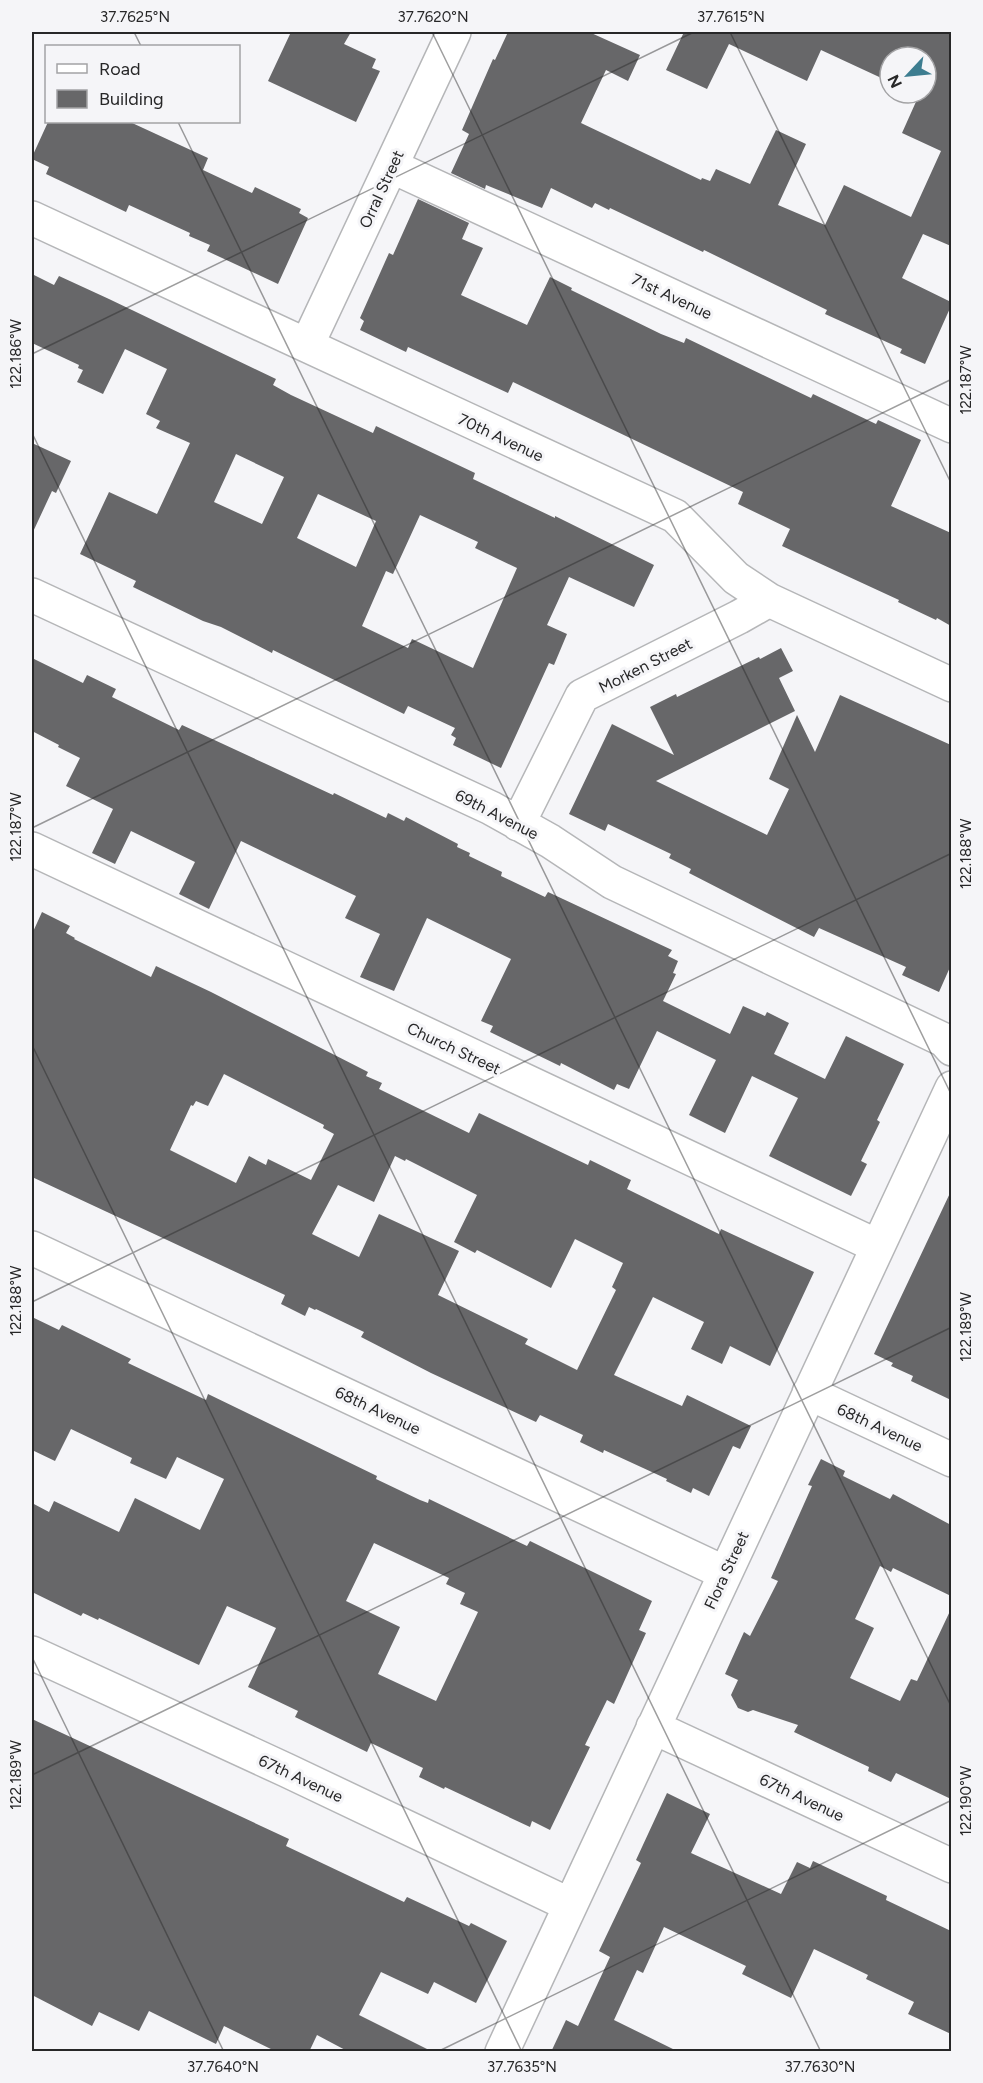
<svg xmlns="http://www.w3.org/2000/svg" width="983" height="2083" viewBox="0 0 983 2083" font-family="Figtree,sans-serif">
<rect width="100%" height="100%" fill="#f5f5f8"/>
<path fill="#676769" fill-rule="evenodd" d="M291,32H351L344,44L376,59L372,68L380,71L356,122L268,81Z
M508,32H589L640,55L628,81L606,70L581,123L701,180L702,178L710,181L716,169L750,184L776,130L806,144L778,205L825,225L844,185L911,217L941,151L902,133L919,95L915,93H926V57H890V82L821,50L807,81L729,44L707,89L666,70L684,32H951V246L923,234L902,278L951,302V306L925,364L900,353L902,349L825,314L827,310L704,250L703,252L610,208L609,210L595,203L592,208L551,188L542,208L486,185L485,189L451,173L469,134L462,130L493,59L495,60Z
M48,122H130L208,158L203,170L252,193L255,187L301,209L299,213L308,218L278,284L207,251L210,245L189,236L190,233L129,205L126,212L46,174L49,167L32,159V157Z
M418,199L469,223L462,239L483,248L461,295L527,325L550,277L572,288L571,290L661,334L684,343L686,338L811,398L813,394L876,424L878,420L921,440L891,506L951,533V626L937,618L936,620L898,602L899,600L782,546L790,529L738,504L743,492L513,382L508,393L408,347L406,352L360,330L364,321L360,318L389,253L393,255Z
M32,274L54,285L59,276L109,299L276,379L273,385L291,395L373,433L376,426L475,473L473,479L555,518V516L654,565L634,607L569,577L547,625L567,634L554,665L549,663L501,768L453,745L456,738L451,735L455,728L408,706L404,714L273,650L272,653L221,627L203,621L133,587L136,581L80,554L109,492L157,514L190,443L156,428L160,421L146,414L167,369L125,349L103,394L77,382L83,370L78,368L79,365L32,343ZM236,454L284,477L262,524L214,502ZM318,494L376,521L356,567L297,538ZM420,515L478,542L475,548L517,568L473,668L412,639L408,648L362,626L386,571L393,574Z
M32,443L71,461L56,493L52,491L32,534Z
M781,648L793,671L779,678L795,711L656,781L767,835L789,789L769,779L797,715L815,752L840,695L951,745V965L939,992L902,975L906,967L819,928L814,937L689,873L691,869L669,858L671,854L608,824L605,831L569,814L612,724L674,755L650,707L676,694L677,697L759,657L760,659Z
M32,658L83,683L87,675L116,689L112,697L179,730L182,725L333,795L334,793L386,818L388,813L404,821L406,817L458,844L457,847L470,853L469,856L502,872L501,876L545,897L548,892L672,950L668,956L678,961L673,973L676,974L663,1001L730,1034L743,1006L765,1016L767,1012L789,1023L774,1054L825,1079L846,1036L904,1064L877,1120L880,1122L861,1161L867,1164L851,1196L769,1156L798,1098L752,1076L725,1133L689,1115L716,1060L657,1031L629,1089L617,1084L614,1090L561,1063L560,1066L490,1032L493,1026L481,1021L511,959L427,918L394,991L360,977L380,934L345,918L356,896L276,858L241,841L209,909L179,894L195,862L131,831L115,864L92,853L113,809L66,786L80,758L58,747L59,745L32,731Z
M42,912L70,926L66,933L75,938L74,939L151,977L156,966L211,992L368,1072L366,1076L382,1083L379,1089L469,1133L479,1113L588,1165L590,1160L631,1180L627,1189L719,1234L721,1229L814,1272L770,1366L730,1346L722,1364L691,1349L704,1322L653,1297L614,1375L682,1406L687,1395L751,1426L740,1449L733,1446L709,1496L693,1488L691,1493L666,1481L667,1479L604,1450L603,1453L580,1442L583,1435L540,1415L536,1422L431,1373L361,1337L364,1332L316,1309L315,1310L309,1307L305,1316L281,1304L285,1295L32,1177V934ZM224,1074L324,1125L323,1128L334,1134L311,1180L268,1159L266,1165L249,1156L236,1183L170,1150L191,1105L193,1106L196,1101L208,1106ZM395,1156L405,1161L406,1159L477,1195L454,1242L475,1253L477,1250L551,1288L575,1239L623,1263L612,1287L616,1290L577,1370L525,1344L528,1339L438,1295L459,1251L379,1214L359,1257L312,1234L338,1185L374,1202Z
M951,1191V1400L911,1381L913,1376L891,1366L893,1363L874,1354Z
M32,1317L59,1330L62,1325L131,1359L128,1363L206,1400L208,1394L377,1476L376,1479L420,1500L428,1503L429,1499L527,1546L530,1541L652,1601L639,1630L646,1633L614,1704L607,1700L585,1745L590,1747L550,1830L532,1821L530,1827L445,1787L444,1789L419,1777L423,1768L371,1743L367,1752L295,1717L298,1711L248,1687L276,1628L227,1606L199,1665L99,1618L98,1620L83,1613L81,1616L32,1592V1503L49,1512L54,1501L119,1532L135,1498L200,1530L224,1479L177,1457L166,1479L130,1463L132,1458L71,1429L55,1461L32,1450ZM374,1543L449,1578L446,1584L465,1593L460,1604L478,1612L436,1701L378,1674L400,1627L346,1601Z
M821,1459L845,1471L843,1476L890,1499L893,1494L951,1525V1596L893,1568L891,1572L880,1566L855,1619L874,1628L850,1678L900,1701L911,1679L917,1681L951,1609V1799L896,1773L891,1782L868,1771L869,1767L794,1732L798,1725L753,1710L748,1712L738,1708L731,1695L738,1680L725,1674L744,1632L750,1636L778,1581L771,1578L812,1486L808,1485Z
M32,1719L289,1839L286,1846L404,1902L407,1897L469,1926L471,1923L507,1941L476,2003L434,1982L428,1994L381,1972L359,2015L433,2052H349L317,2035L309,2052H277L224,2026L216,2044L149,2011L139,2031L99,2012L92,2026L32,1995Z
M667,1793L710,1814L691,1853L781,1894L797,1862L810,1868L813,1861L887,1896L886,1900L951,1931V2034L908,2014L914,2002L866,1979L868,1975L814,1949L791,1998L742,1974L746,1966L664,1927L643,1973L637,1970L614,2020L679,2052H551L566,2020L578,2026L610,1957L599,1951L641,1863L636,1860Z"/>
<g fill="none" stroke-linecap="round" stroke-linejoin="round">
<g stroke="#b5b6b8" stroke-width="36">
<path id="street" d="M391,166L952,426
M32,218L675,516L736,578L769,600L952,685
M307,345L454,32
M32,595L491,808L550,841L612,882L944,1040L952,1049
M518,824L582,696L739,617L769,600
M32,849L877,1246
M32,1248L725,1573
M809,1393L952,1460
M32,1653L286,1770L570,1905
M653,1727L952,1866
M502,2052L952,1088"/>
</g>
<use href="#street" stroke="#fff" stroke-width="33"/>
</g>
<path fill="none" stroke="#272728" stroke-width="1.5" stroke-opacity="0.45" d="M134,32L141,46M432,32L952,1096M730,32L952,485M178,122L952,1708M32,354L694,32M32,433L821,2052M32,828L952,379M32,1045L522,2052M32,1302L952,853M32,1657L224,2052M32,1775L952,1327M437,2052L952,1800"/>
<g text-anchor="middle" stroke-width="6" stroke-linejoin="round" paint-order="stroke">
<g font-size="16" fill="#272728" stroke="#f5f5f8">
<text transform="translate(381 189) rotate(-65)" y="6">Orral Street</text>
<text transform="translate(672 296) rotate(25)" y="6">71st Avenue</text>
<text transform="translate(501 437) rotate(25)" y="6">70th Avenue</text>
<text transform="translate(645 665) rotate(-27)" y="6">Morken Street</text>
<text transform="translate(497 814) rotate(27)" y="6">69th Avenue</text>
<text transform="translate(454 1048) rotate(25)" y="6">Church Street</text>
<text transform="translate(378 1410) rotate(25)" y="6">68th Avenue</text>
<text transform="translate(880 1427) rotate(25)" y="6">68th Avenue</text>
<text transform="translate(726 1570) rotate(-65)" y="6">Flora Street</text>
<text transform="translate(301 1778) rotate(25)" y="6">67th Avenue</text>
<text transform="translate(802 1797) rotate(25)" y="6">67th Avenue</text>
</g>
</g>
<rect width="983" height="2083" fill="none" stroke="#f5f5f8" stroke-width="66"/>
<rect x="45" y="45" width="195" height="78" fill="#f5f5f8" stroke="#a3a3a5" stroke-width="1.5"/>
<rect x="57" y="64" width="30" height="9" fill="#ffffff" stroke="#a3a3a5" stroke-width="1.5"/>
<text x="99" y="75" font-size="18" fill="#272728">Road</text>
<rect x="57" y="90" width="30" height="18" fill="#676769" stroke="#a3a3a5" stroke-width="1.5"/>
<text x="99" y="105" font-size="18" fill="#272728">Building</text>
<g transform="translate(908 75) rotate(244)"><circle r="28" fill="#f5f5f8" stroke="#a3a3a5" stroke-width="1.5"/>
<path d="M0-4.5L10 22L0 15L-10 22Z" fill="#3d7d90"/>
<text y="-9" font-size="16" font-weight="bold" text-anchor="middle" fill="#272728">N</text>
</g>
<rect x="33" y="33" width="917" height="2017" fill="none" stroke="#272728" stroke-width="2"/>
<g font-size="15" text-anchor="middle" fill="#272728">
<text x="135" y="22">37.7625°N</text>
<text x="433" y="22">37.7620°N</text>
<text x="731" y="22">37.7615°N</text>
<text transform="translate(16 354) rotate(-90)" y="5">122.186°W</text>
<text transform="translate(966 380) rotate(-90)" y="5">122.187°W</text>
<text transform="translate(16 827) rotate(-90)" y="5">122.187°W</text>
<text transform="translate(966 854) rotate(-90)" y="5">122.188°W</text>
<text transform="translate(16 1301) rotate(-90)" y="5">122.188°W</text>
<text transform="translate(966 1327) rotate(-90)" y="5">122.189°W</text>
<text transform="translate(16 1775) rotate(-90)" y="5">122.189°W</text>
<text transform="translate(966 1801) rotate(-90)" y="5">122.190°W</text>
<text x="223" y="2072">37.7640°N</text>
<text x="522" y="2072">37.7635°N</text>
<text x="820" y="2072">37.7630°N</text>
</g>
</svg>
